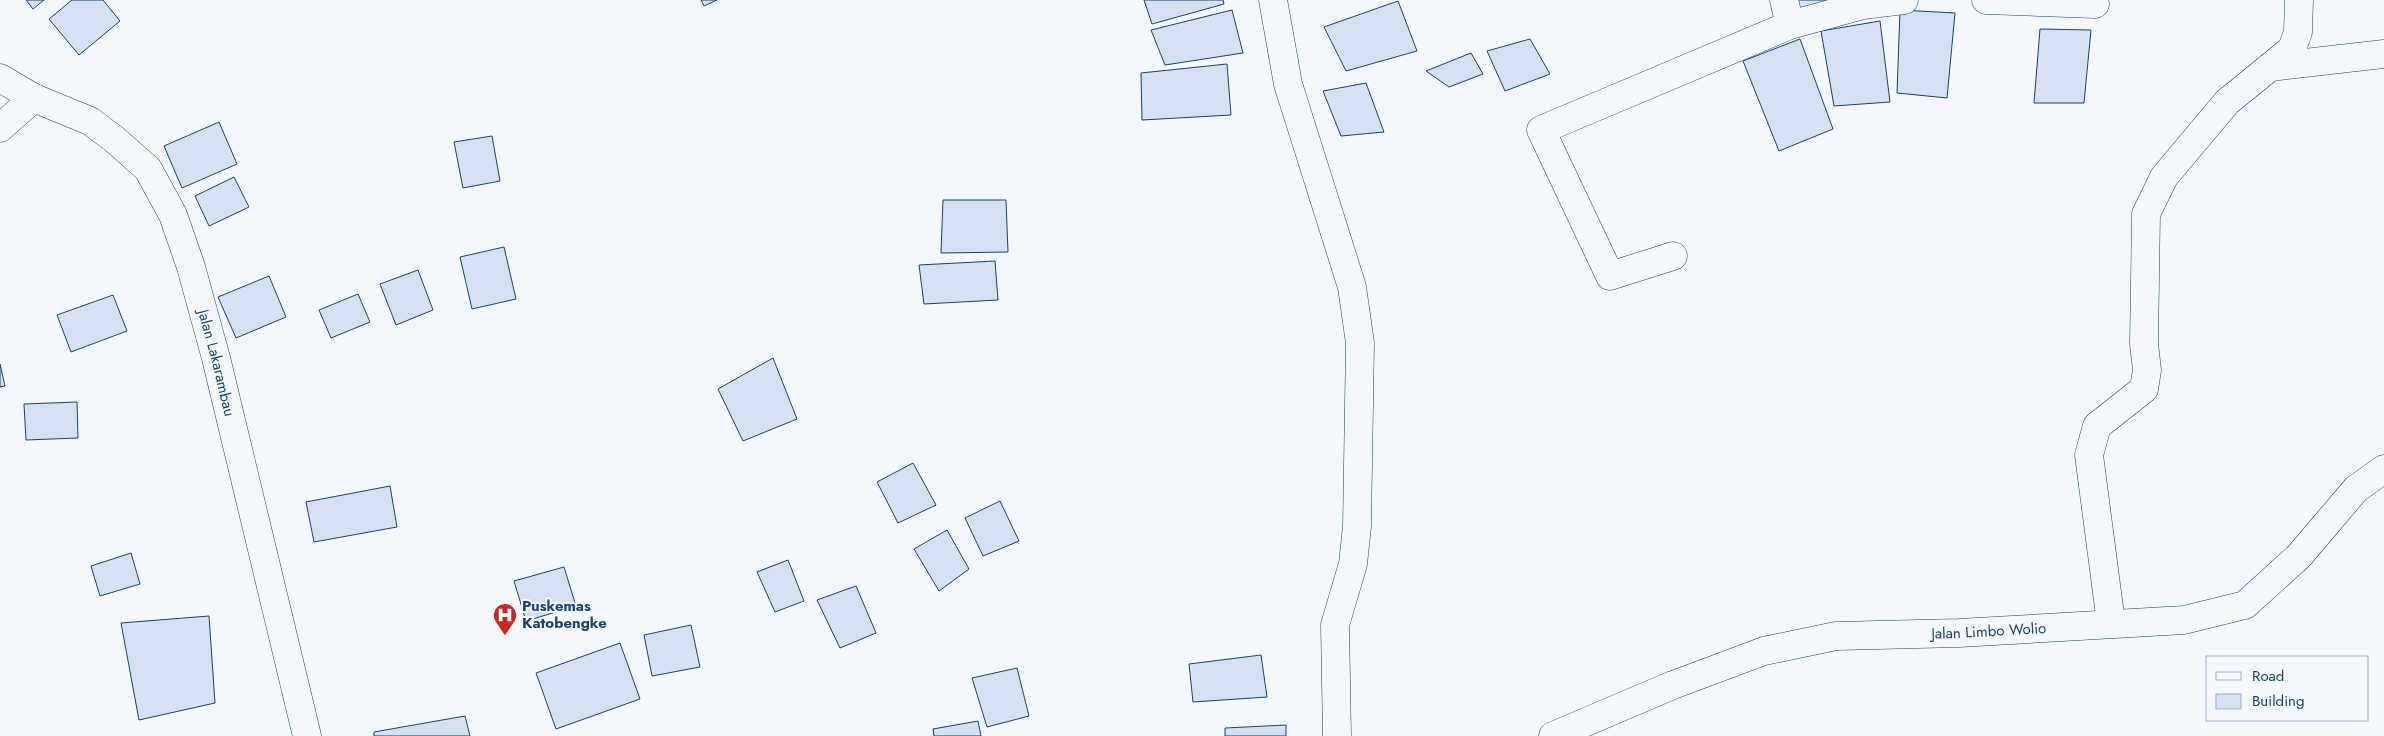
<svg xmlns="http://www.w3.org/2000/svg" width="2384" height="736" viewBox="0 0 2384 736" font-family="Jost,sans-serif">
<rect width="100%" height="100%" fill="#f4f7fb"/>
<path fill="#d5e0f0" stroke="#1d3f73" d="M26,0H44L33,9Z
M72,0H103L120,21L79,55L49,19Z
M701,0H717L704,6Z
M1144,0H1223L1224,4L1152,24Z
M1797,0H1839L1799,10Z
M1398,1L1417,51L1346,71L1324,27Z
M1232,10L1243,53L1165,65L1151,30Z
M1900,10L1955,13L1947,98L1897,93Z
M1880,21L1890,102L1834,106L1821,31Z
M2040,29L2091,30L2084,103H2034Z
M1530,39L1550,74L1505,91L1487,51Z
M1800,39L1833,129L1779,151L1743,61Z
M1471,53L1483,74L1449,87L1426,71Z
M1227,64L1231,115L1142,120L1141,73Z
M1366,83L1384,132L1341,136L1323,91Z
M219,122L237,164L182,188L164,146Z
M492,136L500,181L463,188L454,142Z
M234,177L249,207L209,226L195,196Z
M943,200H1006L1008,252L941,253Z
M504,247L516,299L472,309L460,257Z
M995,261L998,300L924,304L919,265Z
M418,270L433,310L396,325L380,284Z
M269,276L286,317L236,338L218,297Z
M358,294L370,322L331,338L319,310Z
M113,295L127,331L71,352L57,315Z
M773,358L797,419L743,441L718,389Z
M0,364L5,386L0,387Z
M77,402L78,438L26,440L24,404Z
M913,463L936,505L898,523L877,482Z
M390,486L397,527L314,542L306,502Z
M1000,501L1019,541L983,556L965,518Z
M947,530L969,569L939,591L914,549Z
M131,553L140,584L100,596L91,566Z
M788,560L804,601L775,612L757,572Z
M564,567L576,606L526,621L514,581Z
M856,586L876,633L840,648L817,600Z
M209,616L215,703L139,720L121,623Z
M691,625L700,667L652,676L644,635Z
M620,643L640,699L556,729L536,673Z
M1261,655L1267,697L1193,702L1189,664Z
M1017,668L1029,716L987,727L972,678Z
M465,716L470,736H374V732Z
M978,721L981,736H934L933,729Z
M1286,725V736H1225V728Z"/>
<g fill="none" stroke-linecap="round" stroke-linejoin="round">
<g stroke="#1d3f73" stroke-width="29">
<g id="minor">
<path d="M1273,0L1288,84L1352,287L1360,343L1357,526L1353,564L1335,625L1337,736"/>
<path d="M1784,0L1790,25"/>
<path d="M1986,0L2095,4"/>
<path d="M2270,67L2384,54"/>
<path d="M0,128L34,98"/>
<path d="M1673,256L1610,276L1541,130L1790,25L1863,5L1904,0"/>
<path d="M2111,623L2089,455L2097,426L2144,389L2147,370L2144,344L2146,214L2164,177L2227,102L2292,49L2298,32L2299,0"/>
<path id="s1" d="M1553,736L1673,685L1764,651L1836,636L1959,633L2184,620L2245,605L2299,556L2356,489L2384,469"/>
</g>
</g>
<g stroke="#1d3f73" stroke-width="29">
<g id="tertiary">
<path id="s2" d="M0,78L34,98L90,121L114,139L148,169L173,215L191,267L216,358L307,736"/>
</g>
</g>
<use href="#minor" stroke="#f4f7fb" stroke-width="28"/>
<use href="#tertiary" stroke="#f4f7fb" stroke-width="28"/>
</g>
<defs>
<g id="hospital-pin" transform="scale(1.25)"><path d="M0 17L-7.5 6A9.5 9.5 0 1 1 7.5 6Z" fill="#c62828" stroke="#f4f7fb"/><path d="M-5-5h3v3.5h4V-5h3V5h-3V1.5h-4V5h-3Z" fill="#fff"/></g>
</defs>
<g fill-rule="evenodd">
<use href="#hospital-pin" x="505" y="615"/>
</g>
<g text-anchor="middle" stroke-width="4" stroke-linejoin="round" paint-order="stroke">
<g font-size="15" fill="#1d3f73" stroke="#f4f7fb">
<text dy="5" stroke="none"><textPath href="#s2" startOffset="382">Jalan Lakarambau</textPath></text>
<text dy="5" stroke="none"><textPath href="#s1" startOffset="454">Jalan Limbo Wolio</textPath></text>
</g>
<g font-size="15" font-weight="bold" fill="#1d3f73" stroke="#f4f7fb" text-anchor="start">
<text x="522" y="611">Puskemas<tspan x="522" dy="17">Katobengke</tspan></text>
</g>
</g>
<rect x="2206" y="656" width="162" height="65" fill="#f4f7fb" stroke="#9eadc5"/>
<rect x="2216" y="672" width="25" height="8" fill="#f4f7fb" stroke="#9eadc5"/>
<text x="2252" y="681" font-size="15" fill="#1d3f73">Road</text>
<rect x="2216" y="694" width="25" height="15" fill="#d5e0f0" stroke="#9eadc5"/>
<text x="2252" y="706" font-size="15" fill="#1d3f73">Building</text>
</svg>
